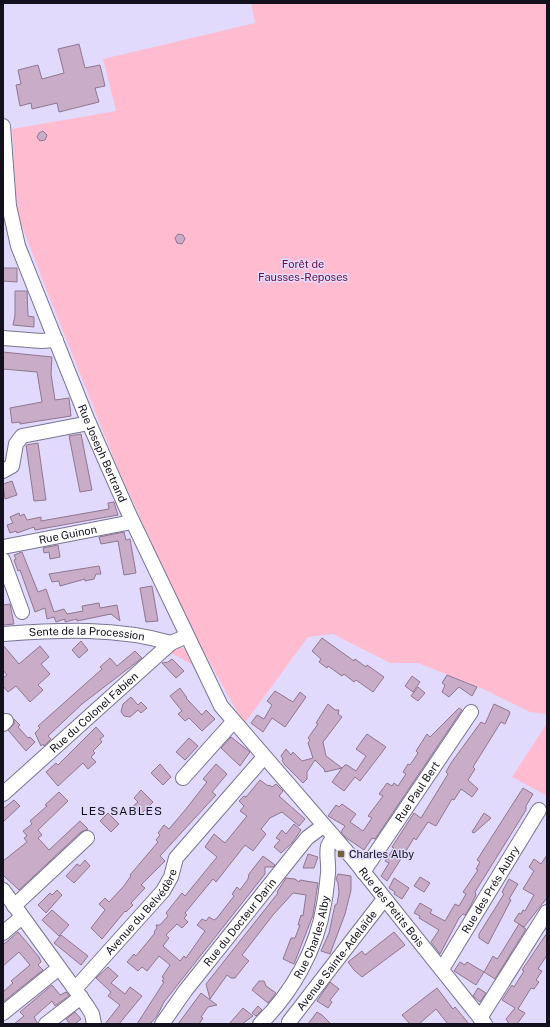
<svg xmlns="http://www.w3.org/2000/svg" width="550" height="1027" viewBox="0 0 550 1027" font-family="'Public Sans',sans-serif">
<rect width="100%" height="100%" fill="#e1dafd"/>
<path fill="#ffbbd0" d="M251,3H547V714L530,712L481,688L418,663H390L333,634L308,637L244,724L190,627L119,471L43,281L17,213L12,129L116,111L103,59L255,23Z
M181,647L187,651L195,666L171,653L176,648Z
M547,723V796L512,777Z"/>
<path fill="#c8acc8" stroke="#90768f" d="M79,44L85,68L100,65L105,86L95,88L99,102L59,112L57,103L32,109L31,103L20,106L16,85L21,84L18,70L38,65L42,79L64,73L58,49Z
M43,131L47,135L45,140L40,141L37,137L39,133Z
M178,234L183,235L185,239L182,244L177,243L175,238Z
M3,268H17V282L3,281Z
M15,291H27L28,316L34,317V327L13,325L15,315Z
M3,352L52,357L51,374L55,400L69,398L71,416L20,424V422L12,423L10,408L42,402L37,372L3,369Z
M81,434L92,490L80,492L69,436Z
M38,443L46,500L34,501L26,445Z
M12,481L17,495L5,499L3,484Z
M114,502L118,515L35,530L34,527L17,533L16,531L10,533L7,525L13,523L10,517L19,513L20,516L24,514L27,520L41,517V521L109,509L108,503Z
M124,532L126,540L130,539L136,573L124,575L118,541L101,544L99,537Z
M58,545L60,557L50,559L49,552L44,553L43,548Z
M22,552L38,592L46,589L54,612L64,609L67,614L83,611L82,606L99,603L100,608L117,605L120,621L111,614L77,621V619L65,622V619L56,622L54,617L47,619L45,608L35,612L20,570L18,571L14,560L16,559L14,555Z
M99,566L101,574H96L94,579L85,581V579L60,586L59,581L52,582L49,574Z
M152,586L158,621L146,622L140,588Z
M10,604L14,624L3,625V605Z
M322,638L354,661L355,659L366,667L367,665L384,677L373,692L356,680L354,682L344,674L342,676L328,666L327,668L319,662L321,659L312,651Z
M81,641L88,650L79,658L72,650Z
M3,645L19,664L40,646L49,657L41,664L50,674L38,685L43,690L30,702L16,686L8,692L3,686V678L7,675L3,670Z
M135,651L142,658L82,704L48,736L51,739L44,746L43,744L41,746L35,733L40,728L38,726L102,669L100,667L110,658L117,666Z
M172,659L184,671L176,678L162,663L168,662Z
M447,675L477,687L472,696L459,687L449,697L442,692L445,685L442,683Z
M412,676L420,682L413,692L405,686Z
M418,687L425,693L418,701L411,696Z
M180,688L187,698H186L202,715L206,710L215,719L202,731L189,718L185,721L178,714L182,711L170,696Z
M275,691L293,702L300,692L306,697L285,727L272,718L263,732L251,723L257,715L264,719L272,705L267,701Z
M131,697L138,705L141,702L147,708L141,713L138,710L130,717L124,716L121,712L123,704Z
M328,704L335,710H339L338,714L342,717L323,742L326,756L342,768L345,765H347L356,771L366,756L356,749L367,734L386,747L360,781L355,777L344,791L332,782L342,768L325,772L324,769L315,760L307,772V779L303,783L284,764V763L282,761L283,759L281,756L286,749L291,755L293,752L302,761L313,758L308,743L310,740L308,738L318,724L316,723Z
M494,704L509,711L510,713L505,724L501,722L473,767L475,769L468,780L478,789L472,797L461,789L454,800L452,799L436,826L428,822L416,840L414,838L387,881L381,876L389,863L385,861L394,848L392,847L414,813L421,818L448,774L446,772L451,763L481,722L485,724Z
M459,708L462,710L375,839L372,838L364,850L345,837L341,832L345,826L328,816L336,805L339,807L342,804L356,814L350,822L363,831L372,818L368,816L383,796L379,794L387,783L392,786L394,783L398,786L406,774L403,772L408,764L410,765L418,753L416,751L427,734L430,737Z
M14,719L20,725L18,727L28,738L30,737L35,742L26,751L8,730L14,724Z
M96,727L104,736L100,739L102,742L93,751L95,753L91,757L96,762L88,769L83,763L58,786L46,772L56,763L58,765Z
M231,737L250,752L240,766L221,748Z
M189,738L198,746L185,760L176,752Z
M160,764L171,777L163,785L151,773Z
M216,764L227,774L212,792L216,795L160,856L165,861L141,885L145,888L131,903L133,905L126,912L125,911L102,939L91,928L105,910L99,904L105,898L109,902L123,887L131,876L130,875L158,842L156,840L160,835L158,833L164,825L169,829L186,809L207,782L203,779Z
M260,780L268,786L269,785L272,787L276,784L283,791L279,796L305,819L299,826L282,812L270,818L261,829L266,834L253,851L245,845L216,882L213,879L185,913L187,915L184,918L188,922L182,928L177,924L166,935L169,938L163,946L180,961L184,956L186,958L205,931L197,925L202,919L206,921L209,917L214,920L217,918L234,896L232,894L237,887L240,890L248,879L249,874L263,856L275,865L273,867H265V874L164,1002L157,1016L150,1024H137L164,982L162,981L164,978L162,977L170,965L159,956L147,971L142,967L138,971L127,962L134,954L136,956L155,933L154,932L157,928L156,925H160L168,916L166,913L182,893L185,896L217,857L205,847L209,841L214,834L225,843L247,816L240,811L244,806L239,801L244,796L246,797Z
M523,788L533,794L526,806V810L475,892L476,895L470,907L465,915L463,914L459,918L440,954L431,942L439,930L419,918L420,916L414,913L420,903L432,910L430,913L445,921L455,904L459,906L466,894L463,892L478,870L476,869L480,862L477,860Z
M141,790L153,802L141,814L133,806L138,802L134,798Z
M59,792L68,801L38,830L42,835L38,838L49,850L80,821L88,829L81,832L19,890L3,875V861L27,842L24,838L27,836L23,831L32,824L30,821L47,806L45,805Z
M14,800L20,806L3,822V809Z
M108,813L119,824L111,832L100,821Z
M484,813L491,818L474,833L472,832Z
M294,824L301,830L292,843L281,853L274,847L280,840L276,838L282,830L286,834Z
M308,854L318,857L314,868H303Z
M547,855V898L524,927L514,921L519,913L521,914L523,910L525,911L534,895L523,889L534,871L529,867L534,859L541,864Z
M85,860L90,866L74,883L66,876L77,864L80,866Z
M338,874L351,876V890L345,914L330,954L321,951L329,933L335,905L337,904L339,893L338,883L336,879Z
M420,877L430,883L424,892L414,886Z
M286,878L295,879L299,882L300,880L318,883L313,915L294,964L283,959L291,938H295L300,925H298L301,915L303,916L306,895L293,893L273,915L242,955L249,961L246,964L235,978H231L227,975L210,999L206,984L278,893L277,892Z
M394,878L409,888L402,899L394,894L395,892L389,888Z
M509,879L518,884L509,899L511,900L488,944L479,938V934L504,894L502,892Z
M57,890L62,895L46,913L38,905L50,893L52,895Z
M52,910L69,925L59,936L42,920Z
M519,924L526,929L495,979L484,972L493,956L497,959L500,955Z
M18,932L39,957L41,962L38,965L43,970L3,1002V992L13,983L11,981L30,965L19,952L3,966V945Z
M394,932L405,945L362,977L354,970L348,962L362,951L365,955Z
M547,933V955L538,969L542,971L536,980L539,982L534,989L531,988L518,1009L525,1013L517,1024H509L506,1019L515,1008L502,1000L512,985L514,987L524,971L522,970Z
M61,935L88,956L81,965L54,943Z
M460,962L465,965L467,962L484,972L476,985L454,971Z
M108,967L118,976L111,983L125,994L130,987L142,996L119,1024H105L120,1005L108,996L111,992L96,978Z
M259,981H264L266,986L276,993L268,1003L252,990Z
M330,982L339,989L330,1000L332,1002L328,1008L317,1001Z
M52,985L60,995L66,992L69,996L55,1006L52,1001L34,1017L38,1024H14L24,1016L20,1012Z
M437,988L453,1009L455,1007L469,1024H448L436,1009L419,1024H410L402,1015Z
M478,988L486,993L480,1002L473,996Z
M201,993L217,1005L208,1007L201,1017L203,1018L199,1024H178Z
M258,1006L262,1010L256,1016L252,1013Z
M243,1008L253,1016L242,1024H229Z
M75,1012L81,1019L75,1024H70L66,1019Z
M317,1012L322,1015L331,1024H308Z"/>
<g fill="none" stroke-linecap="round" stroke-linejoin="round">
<g stroke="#7a7493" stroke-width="16">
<g id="minor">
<path id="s1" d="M3,126L9,206L18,246L88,421L129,514L221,706L354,860L485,1024"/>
<path d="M3,338L41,341L56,340"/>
<path d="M3,471L12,466L16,444L22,436L89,423"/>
<path id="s2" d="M3,547L132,522"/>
<path d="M3,560L22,612"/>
<path id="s3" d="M3,634C59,630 117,627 171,643"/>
<path d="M3,724L6,721"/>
<path d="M183,778L233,722"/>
<path id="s4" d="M3,794L171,643L187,636"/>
<path id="s5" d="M363,872L471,712"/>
<path d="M3,890L87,1006L92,1014L94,1024"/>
<path d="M14,906L87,838"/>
<path d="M3,933L22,917"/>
<path id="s6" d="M442,969L539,810"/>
<path id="s7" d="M75,989L163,891L171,877L176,858L264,757"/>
<path d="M3,1013L59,968"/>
<path d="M480,1018L547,912"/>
<path id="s8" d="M289,1022L384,899"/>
<path d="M46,1024L81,997"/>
<path id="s9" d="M162,1024L185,991L287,863L307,838L323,826"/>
<path id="s10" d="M260,1024C292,993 317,949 324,904C326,894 327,883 328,873C329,865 326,854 328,846C329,843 332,840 333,838"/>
</g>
</g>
<use href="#minor" stroke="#fff" stroke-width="14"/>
</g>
<rect fill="#716633" stroke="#e1dafd" stroke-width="1.5" x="337" y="850" width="8" height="8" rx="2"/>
<g text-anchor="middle" stroke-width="3" stroke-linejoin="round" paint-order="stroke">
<g font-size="11" fill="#6a0f39" stroke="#e1dafd">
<text x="303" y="268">Forêt de<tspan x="303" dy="13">Fausses-Reposes</tspan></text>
</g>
<g font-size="11" fill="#12101c" stroke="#e1dafd">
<text dy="4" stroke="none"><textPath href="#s1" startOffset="345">Rue Joseph Bertrand</textPath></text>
<text dy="4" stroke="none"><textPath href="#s2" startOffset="66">Rue Guinon</textPath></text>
<text dy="4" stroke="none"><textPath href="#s3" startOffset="84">Sente de la Procession</textPath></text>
<text dy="4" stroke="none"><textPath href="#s4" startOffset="122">Rue du Colonel Fabien</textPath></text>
<text dy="4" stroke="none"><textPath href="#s5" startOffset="97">Rue Paul Bert</textPath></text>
<text dy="4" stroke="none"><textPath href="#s6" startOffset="93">Rue des Prés Aubry</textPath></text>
<text dy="4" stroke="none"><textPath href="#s1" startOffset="888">Rue des Petits Bois</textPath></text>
<text dy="4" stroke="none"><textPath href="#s7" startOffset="102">Avenue du Belvédère</textPath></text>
<text dy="4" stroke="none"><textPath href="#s9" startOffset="128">Rue du Docteur Darin</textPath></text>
<text dy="4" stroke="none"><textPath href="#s10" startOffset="103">Rue Charles Alby</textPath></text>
<text dy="4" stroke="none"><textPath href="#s8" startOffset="78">Avenue Sainte-Adelaïde</textPath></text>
</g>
<g font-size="11" fill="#12101c" stroke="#e1dafd" text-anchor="start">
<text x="349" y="858">Charles Alby</text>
</g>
<g font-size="12" letter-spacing="1" fill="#12101c" stroke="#e1dafd">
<text x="122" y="815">LES SABLES</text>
</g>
</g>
<rect width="550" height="1027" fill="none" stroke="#12101c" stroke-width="8"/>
</svg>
